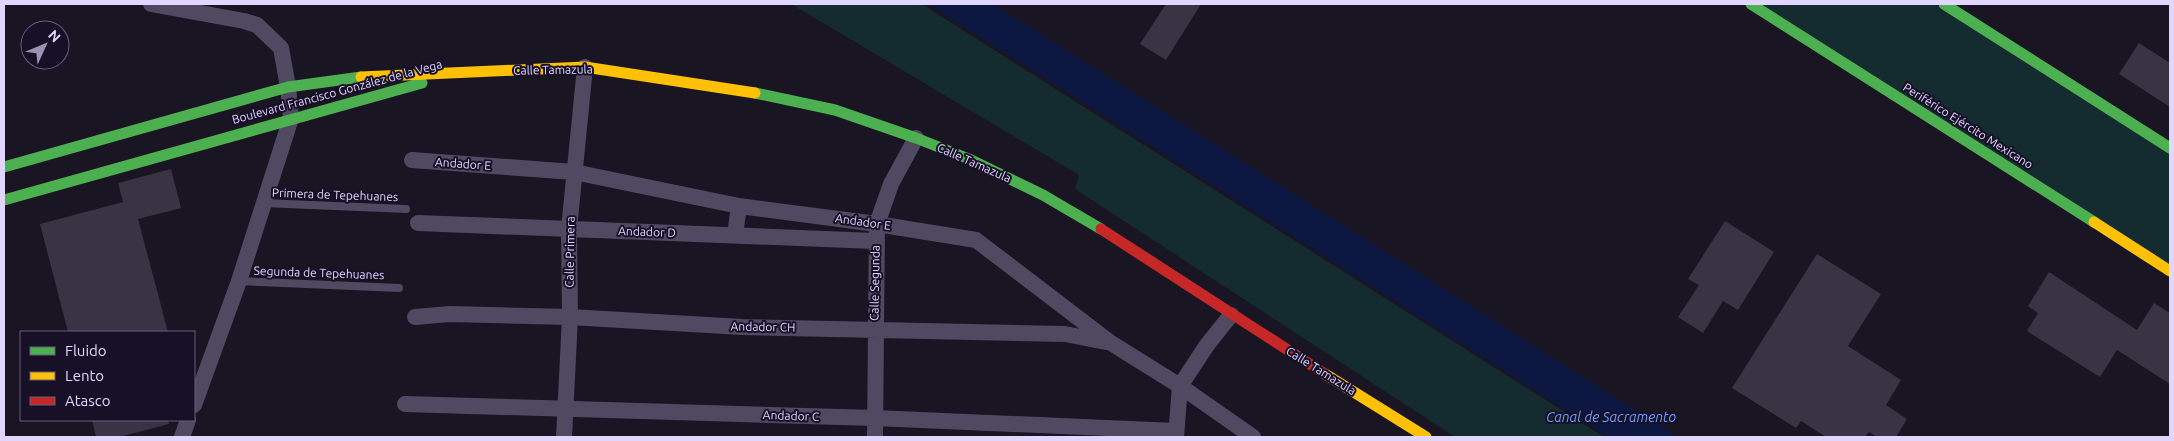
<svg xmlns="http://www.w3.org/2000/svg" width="2174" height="441" viewBox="0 0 2174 441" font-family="Ubuntu,sans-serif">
<rect width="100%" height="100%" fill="#191522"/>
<path fill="#142b2f" d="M791,4H922L1604,437H1455L1075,189L1079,175Z
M1761,4H1936L2170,151V265Z"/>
<path fill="#0c1842" d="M929,4H993L1678,437H1608Z"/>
<path fill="#393344" d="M1166,4H1201L1166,60L1140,44Z
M2139,43L2170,63V107L2119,74Z
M171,169L181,208L138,219L168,332H68L40,224L123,202L118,183Z
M1725,221L1774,252L1738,310L1723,301L1703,333L1678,317L1699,285L1688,279Z
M1817,254L1881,294L1848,346L1901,380L1886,405L1907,419L1896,437H1877L1869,432L1865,437H1826L1801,421L1796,428L1732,388Z
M2049,272L2137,330L2154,303L2170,313V384L2117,350L2100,377L2027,331L2038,313L2028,306Z
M92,420H168L169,424L119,437H96Z"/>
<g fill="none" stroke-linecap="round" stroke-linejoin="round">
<path stroke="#4f4a62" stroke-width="8" d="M263,203L406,209
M239,281L399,288"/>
<path stroke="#4f4a62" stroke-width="16" d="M151,4L244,21L257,25L281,48L288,87L291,118L239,281L194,405
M412,160L574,172L739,206L877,224L976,240L1111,343L1180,386L1253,437
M418,223L875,241
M735,235L739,206
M415,317L450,314L570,317L742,327L1065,334L1106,342
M405,404L875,418L1176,431
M182,437L188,420
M564,437L570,317L569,229L585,67
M875,437L877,224L891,184L916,138
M1176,437L1180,386L1207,345L1231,315"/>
<path stroke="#4caf50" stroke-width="11" d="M1751,4L2094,222
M1944,4L2170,148
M755,93L835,110L916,138L969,159L1043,195L1101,229
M4,167L288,87L361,77
M4,200L422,83"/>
<path stroke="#ffc107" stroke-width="11" d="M361,77L585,67L755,93
M2094,222L2170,271
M1325,374L1426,437"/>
<path stroke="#c62828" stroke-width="11" d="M1101,229L1325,374"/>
</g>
<g text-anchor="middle" stroke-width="4" stroke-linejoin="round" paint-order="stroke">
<g font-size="12" fill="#e0d6ff" stroke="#171027">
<text transform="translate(553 70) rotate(-1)" y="4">Calle Tamazula</text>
<text transform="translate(337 92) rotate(-15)" y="4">Boulevard Francisco González de la Vega</text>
<text transform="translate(1968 126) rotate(32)" y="4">Periférico Ejército Mexicano</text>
<text transform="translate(974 163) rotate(24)" y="4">Calle Tamazula</text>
<text transform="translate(463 164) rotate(4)" y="4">Andador E</text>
<text transform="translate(335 195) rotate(2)" y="4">Primera de Tepehuanes</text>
<text transform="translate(863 222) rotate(8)" y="4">Andador E</text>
<text transform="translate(647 232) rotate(2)" y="4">Andador D</text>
<text transform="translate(570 252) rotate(-89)" y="4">Calle Primera</text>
<text transform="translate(319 273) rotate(2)" y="4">Segunda de Tepehuanes</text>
<text transform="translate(875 283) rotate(-89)" y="4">Calle Segunda</text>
<text transform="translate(763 327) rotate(1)" y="4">Andador CH</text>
<text transform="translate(1321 371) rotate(32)" y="4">Calle Tamazula</text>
<text transform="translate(791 416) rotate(2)" y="4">Andador C</text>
</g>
<g font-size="14" font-style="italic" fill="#65a2fe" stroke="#171027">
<text x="1611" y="422">Canal de Sacramento</text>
</g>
</g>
<rect width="2174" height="441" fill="none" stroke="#e0d6ff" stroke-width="10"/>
<rect x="20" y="331" width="175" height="90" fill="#171027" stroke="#675f7d"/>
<rect x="30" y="347" width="25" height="8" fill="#4caf50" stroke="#675f7d"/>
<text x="65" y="356" font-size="15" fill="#e0d6ff">Fluido</text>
<rect x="30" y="372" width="25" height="8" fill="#ffc107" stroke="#675f7d"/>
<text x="65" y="381" font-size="15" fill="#e0d6ff">Lento</text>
<rect x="30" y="397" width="25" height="8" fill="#c62828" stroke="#675f7d"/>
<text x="65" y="406" font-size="15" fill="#e0d6ff">Atasco</text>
<g transform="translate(45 45) rotate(46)"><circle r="24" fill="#171027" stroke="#675f7d"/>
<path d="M0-4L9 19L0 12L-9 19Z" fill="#9a92b2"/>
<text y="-8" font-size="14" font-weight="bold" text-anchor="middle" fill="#e0d6ff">N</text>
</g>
</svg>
